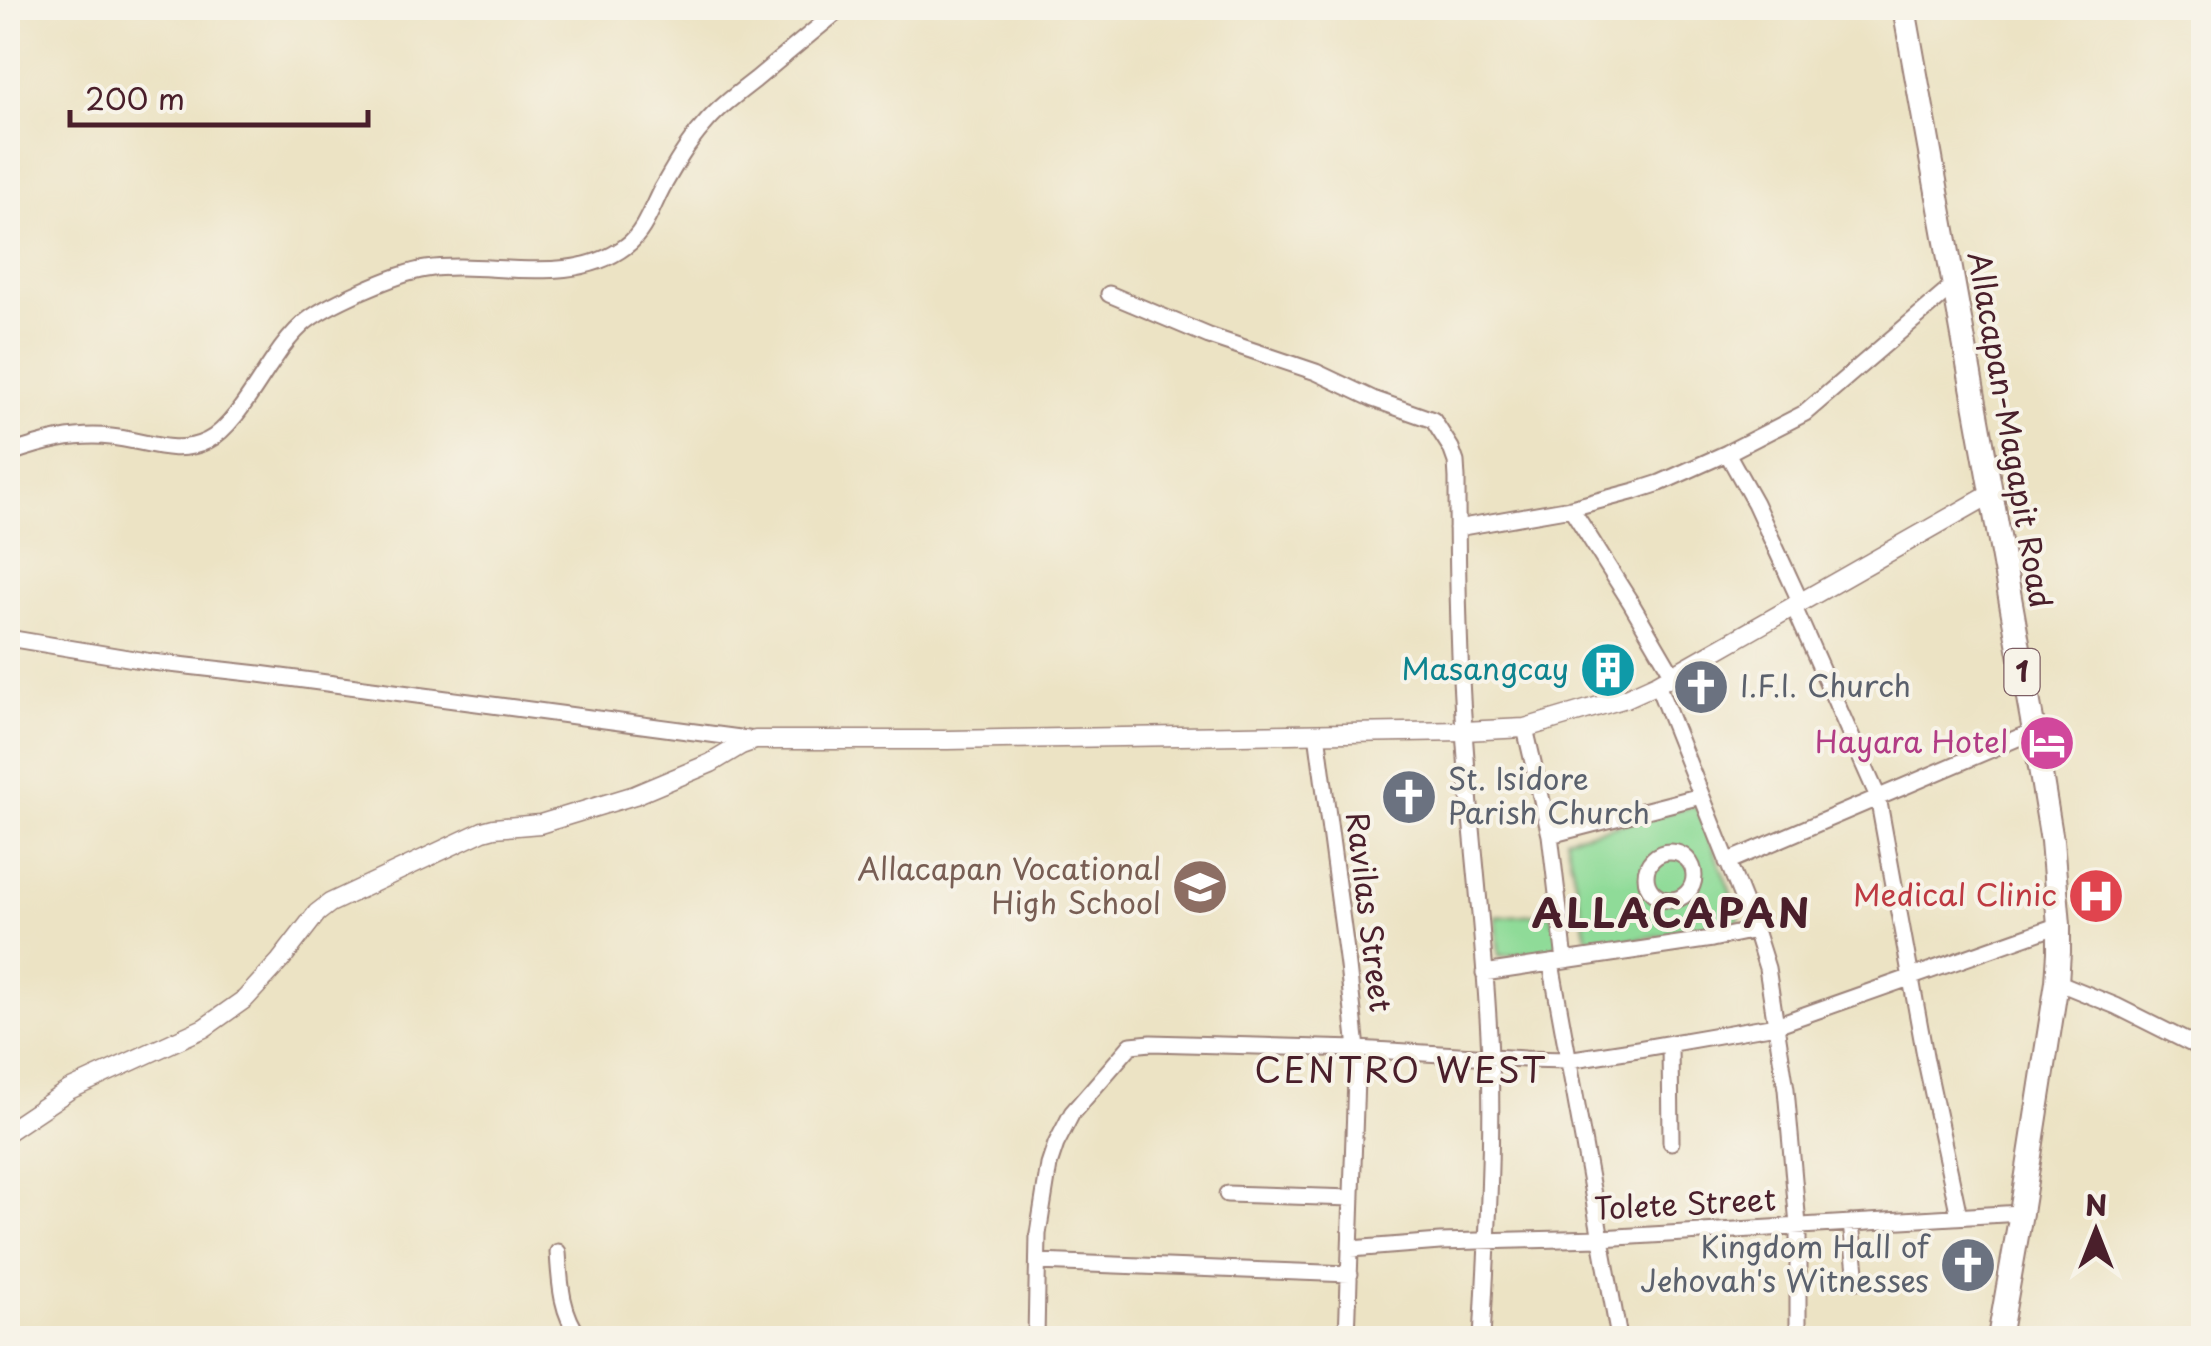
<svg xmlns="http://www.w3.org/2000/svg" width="2211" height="1346" viewBox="0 0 2211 1346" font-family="'Playpen Sans',sans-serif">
<rect width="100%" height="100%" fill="#f7f3e8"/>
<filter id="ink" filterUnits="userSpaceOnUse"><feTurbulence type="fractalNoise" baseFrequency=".01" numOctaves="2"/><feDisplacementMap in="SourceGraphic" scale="20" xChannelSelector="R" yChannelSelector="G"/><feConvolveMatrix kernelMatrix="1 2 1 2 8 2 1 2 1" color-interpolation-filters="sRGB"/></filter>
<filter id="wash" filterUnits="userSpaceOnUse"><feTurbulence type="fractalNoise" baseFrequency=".0048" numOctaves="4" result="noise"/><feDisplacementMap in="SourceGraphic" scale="40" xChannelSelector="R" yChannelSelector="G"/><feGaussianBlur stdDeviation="2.25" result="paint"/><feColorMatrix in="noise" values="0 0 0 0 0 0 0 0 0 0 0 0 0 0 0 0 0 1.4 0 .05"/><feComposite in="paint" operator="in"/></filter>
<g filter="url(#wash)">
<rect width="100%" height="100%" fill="#ece3c4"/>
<path fill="#8fdb98" stroke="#6c7d62" stroke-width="2.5" d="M1696,805L1739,913V921L1731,925L1589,946L1566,838Z
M1551,913L1552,921H1559L1561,945L1554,946V952L1499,956L1496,917Z"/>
</g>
<g filter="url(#ink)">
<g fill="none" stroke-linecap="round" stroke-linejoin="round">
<g stroke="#9b8178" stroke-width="19">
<path id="minor" d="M1109,294L1209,336L1316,372L1373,399L1433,420L1451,448L1456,462L1457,478C1457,562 1458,646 1464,730C1471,839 1486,947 1490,1057C1493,1150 1487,1245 1482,1338
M1727,453L1755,503L1800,601
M8,454C42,442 75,433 111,437C144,440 175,457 207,441C233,428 257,383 274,359C282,347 292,334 303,324C324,305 398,273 426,269C489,260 571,288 626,246C644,233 652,207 662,188C674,167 687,144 704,125C718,108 737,94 755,80C784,56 813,31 842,8
M1571,508L1631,603L1673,675
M1457,528L1571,508L1635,491L1660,483L1727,453L1805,413L1952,287
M1793,605L1878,797L1926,1061L1959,1216
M8,638L152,662L259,674L755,740
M1657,684L1755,930L1767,968L1786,1089L1798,1225V1338
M1525,728L1550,835L1565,961
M1317,733L1348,966L1357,1049L1347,1338
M1550,835L1701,796
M1646 876a24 24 0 1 1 48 0a24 24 0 1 1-48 0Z
M1727,862L2034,731
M1551,963L1619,1338
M1484,973L1712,939L1755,930
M2057,982L2116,1006L2204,1050
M1670,1044L1671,1142
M1227,1194L1352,1198
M1851,1223L1857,1281
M1351,1249L1440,1242L1600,1238L2021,1213
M558,1252C560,1284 561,1312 580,1338
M1038,1262L1350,1274
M1036,1338L1038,1234L1049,1165L1056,1144L1072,1113L1131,1045L1151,1043L1357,1049L1525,1059L1567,1060L1638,1049L1776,1025L2059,925"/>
</g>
<g stroke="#9b8178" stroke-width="21">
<path id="major" d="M8,1131L69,1090L204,1028L245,999L280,961L317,913L330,903L483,831L494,828L540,824L635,795L711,763L741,745L755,740H948L1464,731L1525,728L1626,698L1657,684L1991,494"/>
</g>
<g stroke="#9b8178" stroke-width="26">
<path id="highway" d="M1904,8L2034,731L2052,841L2059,925V952L2057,982L2021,1213L1999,1338"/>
</g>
<use href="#minor" stroke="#fff" stroke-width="15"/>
<use href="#major" stroke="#fff" stroke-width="18"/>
<use href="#highway" stroke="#fff" stroke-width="22"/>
</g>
</g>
<defs>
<g id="building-disc" transform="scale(2.875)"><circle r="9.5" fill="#0f9aa8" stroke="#f7f3e8"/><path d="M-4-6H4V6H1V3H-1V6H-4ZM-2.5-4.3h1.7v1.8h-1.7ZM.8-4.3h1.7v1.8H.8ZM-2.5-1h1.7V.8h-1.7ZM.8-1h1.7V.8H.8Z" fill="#fff"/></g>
<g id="church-disc" transform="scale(2.875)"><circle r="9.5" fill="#6b7280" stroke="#f7f3e8"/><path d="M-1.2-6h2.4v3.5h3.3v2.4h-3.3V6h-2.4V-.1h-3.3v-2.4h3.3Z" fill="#fff"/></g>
<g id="hotel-disc" transform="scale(2.875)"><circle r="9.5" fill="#d1479c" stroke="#f7f3e8"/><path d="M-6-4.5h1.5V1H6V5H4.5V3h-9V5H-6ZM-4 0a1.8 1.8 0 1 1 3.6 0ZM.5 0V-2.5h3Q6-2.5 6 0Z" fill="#fff"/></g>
<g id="school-disc" transform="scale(2.875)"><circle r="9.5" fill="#8d6e63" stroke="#f7f3e8"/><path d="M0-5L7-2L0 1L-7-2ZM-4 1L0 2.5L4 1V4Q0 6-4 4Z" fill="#fff"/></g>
<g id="hospital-disc" transform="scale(2.875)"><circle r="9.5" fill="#e0444e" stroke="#f7f3e8"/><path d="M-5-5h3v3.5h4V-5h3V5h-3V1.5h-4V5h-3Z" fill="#fff"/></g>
</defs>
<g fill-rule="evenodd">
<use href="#building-disc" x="1608" y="670"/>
<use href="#church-disc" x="1701" y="687"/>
<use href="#hotel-disc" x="2047" y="743"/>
<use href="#church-disc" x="1409" y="797"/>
<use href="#school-disc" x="1200" y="887"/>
<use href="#hospital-disc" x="2096" y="896"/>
<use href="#church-disc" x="1968" y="1265"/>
</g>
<g text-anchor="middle" stroke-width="8" stroke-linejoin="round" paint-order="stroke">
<rect fill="#f7f3e8" stroke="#7e5f64" stroke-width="2.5" x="2004.5" y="649" width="35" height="46" rx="8"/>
<g font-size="28" font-weight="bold" fill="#4a1f2b">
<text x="2022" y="682">1</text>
</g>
<g font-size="30" fill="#4a1f2b" stroke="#f7f3e8">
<text transform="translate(2009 430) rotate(80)" y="10">Allacapan-Magapit Road</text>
<text transform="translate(1368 912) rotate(83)" y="10">Ravilas Street</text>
<text transform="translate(1685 1205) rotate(-3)" y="10">Tolete Street</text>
</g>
<g font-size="30" fill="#0d838f" stroke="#f7f3e8" text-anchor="end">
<text x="1569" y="680">Masangcay</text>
</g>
<g font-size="30" fill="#5b616d" stroke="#f7f3e8" text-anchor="start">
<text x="1740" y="697">I.F.I. Church</text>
<text x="1448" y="790">St. Isidore<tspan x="1448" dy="34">Parish Church</tspan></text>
<text x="1929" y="1258" text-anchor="end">Kingdom Hall of<tspan x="1929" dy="34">Jehovah's Witnesses</tspan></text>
</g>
<g font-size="30" fill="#b23c85" stroke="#f7f3e8" text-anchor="end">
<text x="2008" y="753">Hayara Hotel</text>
</g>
<g font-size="30" fill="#785e54" stroke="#f7f3e8" text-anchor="end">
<text x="1161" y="880">Allacapan Vocational<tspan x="1161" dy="34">High School</tspan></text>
</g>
<g font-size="30" fill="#be3a42" stroke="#f7f3e8" text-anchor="end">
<text x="2057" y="906">Medical Clinic</text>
</g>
<g font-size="35" letter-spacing="2.5" fill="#4a1f2b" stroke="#f7f3e8">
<text x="1401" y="1083">CENTRO WEST</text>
</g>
<g font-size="40" font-weight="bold" letter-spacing="2.5" fill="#4a1f2b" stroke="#f7f3e8">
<text x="1672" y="928">ALLACAPAN</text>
</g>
</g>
<rect width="2211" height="1346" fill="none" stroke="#f7f3e8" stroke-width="40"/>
<g transform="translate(2096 1231)" stroke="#f7f3e8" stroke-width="8" paint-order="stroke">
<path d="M0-8L18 38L0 25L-18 38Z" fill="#4a1f2b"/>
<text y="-15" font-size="28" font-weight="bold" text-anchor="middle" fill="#4a1f2b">N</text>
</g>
<path d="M70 110v15h298v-15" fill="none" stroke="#4a1f2b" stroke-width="5"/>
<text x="85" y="110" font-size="30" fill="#4a1f2b" stroke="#f7f3e8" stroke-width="8" paint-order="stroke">200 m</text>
</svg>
